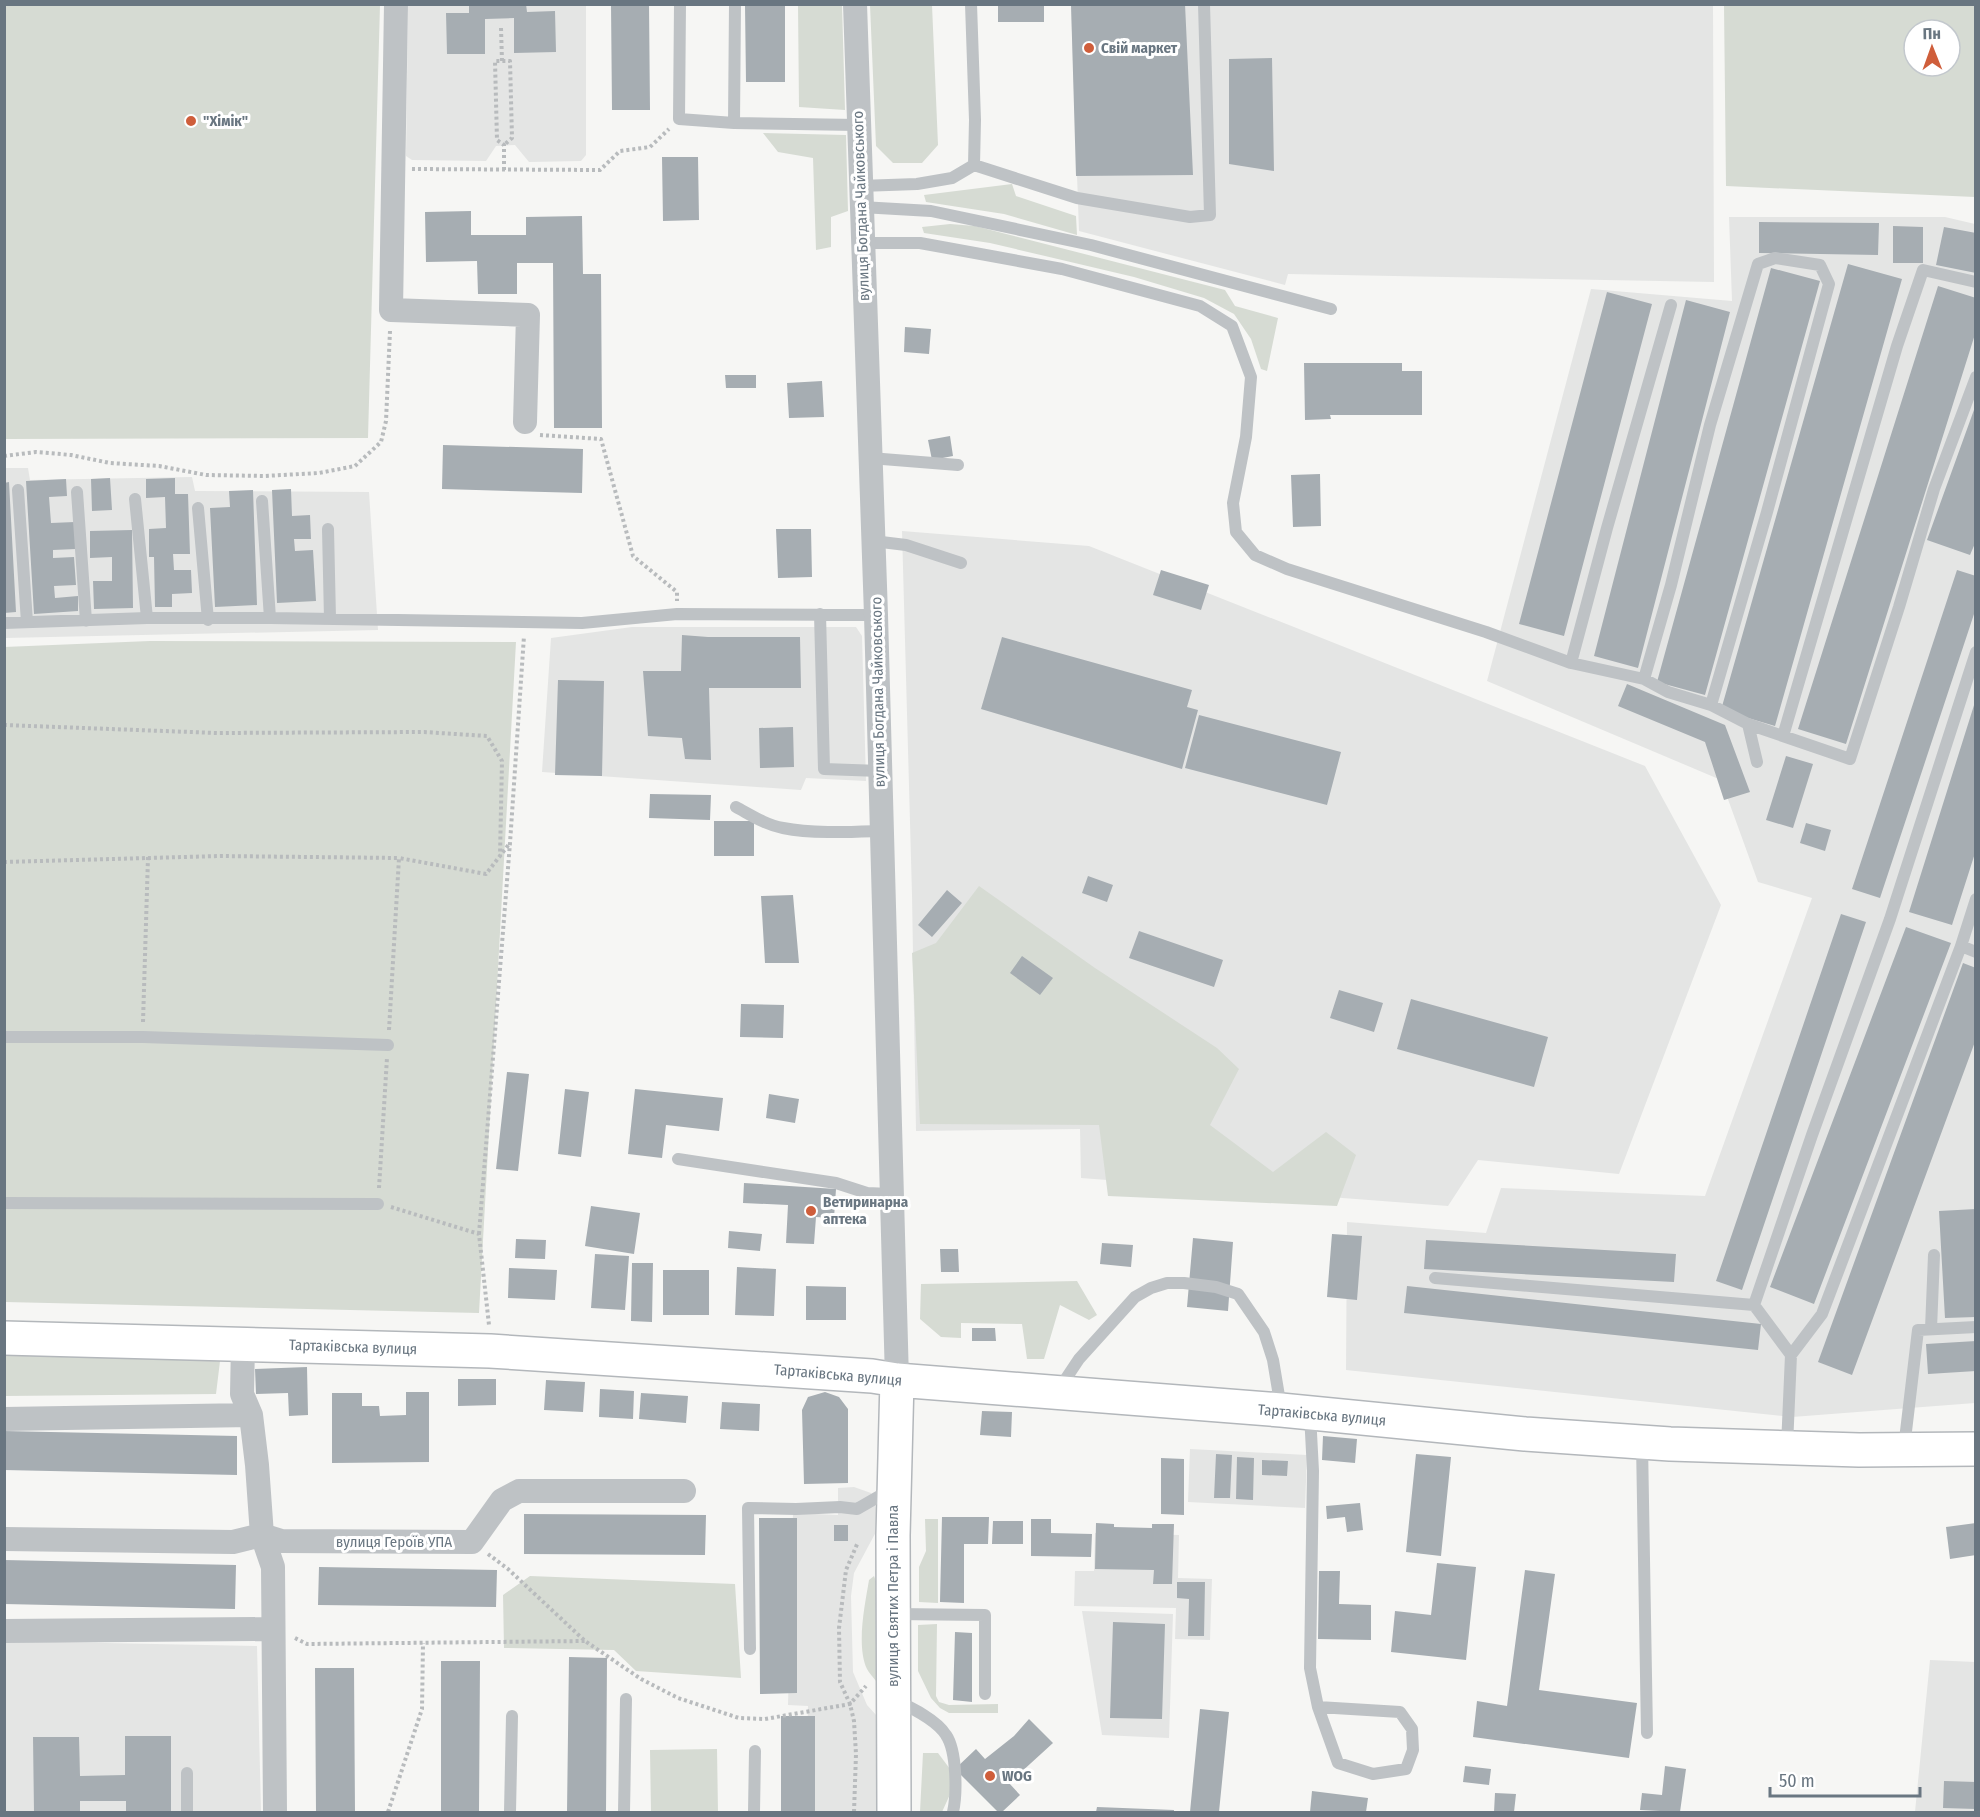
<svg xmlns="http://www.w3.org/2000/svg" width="1980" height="1817" viewBox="0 0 1980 1817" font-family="'Fira Sans Condensed',sans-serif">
<rect width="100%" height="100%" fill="#f6f6f4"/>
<path fill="#e4e5e4" d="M408,5H586V155L581,161L529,162L515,145L496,146L486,161L412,160L406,156Z
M1071,5H1713L1714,282L1288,274L1285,285L1079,231Z
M1729,217H1945L1975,224V1403L1792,1417L1346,1370L1347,1222L1486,1233L1501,1188L1705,1196L1812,898L1758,882L1721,780L1487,681L1591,289L1732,301Z
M4,468H28L30,480L192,477L195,491L369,492L378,630L5,638Z
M902,531L1089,546L1645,766L1721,905L1619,1174L1478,1160L1448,1206L1081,1178L1080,1129L916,1131L912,895Z
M632,627H856L862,636L866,781L806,778L801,790L542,772L551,638Z
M1190,1449L1307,1455L1305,1508L1188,1502Z
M854,1487L871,1493L878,1514L877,1530L854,1573L851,1596L853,1672L867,1705L877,1716L876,1812H805L808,1706L788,1705L793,1513L838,1515V1488Z
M1095,1533L1179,1535L1178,1578L1212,1579L1210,1640L1175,1639L1176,1608L1074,1606L1075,1571H1094Z
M1082,1611L1173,1614L1169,1738L1102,1735Z
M5,1641L257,1646L261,1812H5Z
M1930,1660L1975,1662V1812H1915Z"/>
<path fill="#d6dbd3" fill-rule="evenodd" d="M4,5H380L368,438L5,439Z
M798,5H842L845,110L799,107Z
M870,5H932L938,145L922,163H893L876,146Z
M1724,5H1975V197L1726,186ZM1914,30H1950V66H1914Z
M763,133L846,135L848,211L831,217V247L816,250L813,158L778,152Z
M1012,184L1016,196L1076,216L1077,235L1004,214L926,202L924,195Z
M950,224L975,226L1225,290L1235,306L1278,318L1267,371L1261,369L1251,339L1234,314L1204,298L1134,277L990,243L924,233L922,227Z
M150,641L516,642L479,1313L5,1302L4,647Z
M979,886L1095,968L1217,1048L1239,1069L1210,1125L1273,1172L1326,1132L1356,1155L1337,1206L1108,1196L1099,1125L920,1124L912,953L936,943Z
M1077,1281L1097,1315L1089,1320L1060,1305L1044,1359H1027L1022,1324L961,1323V1338L941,1337L920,1319L921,1284Z
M5,1349L221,1353L216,1394L5,1396Z
M925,1519H938V1603L919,1602V1567L926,1551Z
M530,1576L735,1584L741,1678L636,1671L614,1650L504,1648L503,1595Z
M874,1576L877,1584L876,1681C873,1677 869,1673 867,1669C856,1646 865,1604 869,1580Z
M937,1624L936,1696L939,1702L949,1705L998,1704V1713H949L940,1708L931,1698L918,1671V1625Z
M717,1749L718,1812H651L650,1750Z
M923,1753H938L950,1769L952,1790L942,1812H920Z"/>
<path fill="#a6adb2" d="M469,4H526L527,12L555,11L556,52L514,53V18L485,19V54H447L446,13H469Z
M611,4H649L650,110H612Z
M998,4H1044V22H998Z
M1071,4H1185L1193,175L1076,176Z
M745,5H785V82H746Z
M1272,58L1274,171L1229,164V59Z
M662,157H698L699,220L663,221Z
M471,211V235H526V217L582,216L583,274H601L602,428H554L553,263H517V294H478L477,261L426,262L425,212Z
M1759,222L1879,223L1878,255L1759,253Z
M1893,226L1923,227V263H1893Z
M1944,227L1976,233V273L1936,265Z
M1848,264L1902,279L1775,726L1721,710Z
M1771,268L1820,281L1705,695L1657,682Z
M1938,286L1976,298V331L1846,744L1798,729Z
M1607,292L1652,304L1564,636L1519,624Z
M1686,300L1730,312L1638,668L1594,656Z
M905,327L931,329L929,354L904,352Z
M1304,363H1402V371H1422V415H1330L1331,419L1305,420Z
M725,375H756V388H726Z
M822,381L824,417L789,418L787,383Z
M1975,407L1976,541L1970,555L1927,540Z
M950,436L953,456L932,460L928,440Z
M443,445L583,449L582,493L442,489Z
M1320,474L1321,526L1293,527L1291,475Z
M110,478L112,510L92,511L91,479Z
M175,478V494H188L190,554H173L174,570H191L192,593L172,594V607H155L154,557H149V529L166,528L165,497L146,498V479Z
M66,479L67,496L49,497L51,523L75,522L76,549L53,550V558L74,557L76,585L54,586L55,598L78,596V611L34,614L26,481Z
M9,482L16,612L4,613V483Z
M291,489L292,516L310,515L311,539H294L295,551L313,550L316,601L277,603L272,490Z
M253,490L257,605L215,607L210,508L230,507L229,491Z
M776,529H811L812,577L778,578Z
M132,530L133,608L94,609L93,581H112V557L90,558V531Z
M1161,570L1209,585L1201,610L1153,595Z
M1957,570L1976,576V608L1880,898L1852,889Z
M682,635L708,637H800L801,688H709L711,760L685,759L682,738L648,736L643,671H681Z
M1002,637L1192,690L1187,707L1198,710L1182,769L981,709Z
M558,680L604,681L602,776L555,775Z
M1627,684L1725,725L1750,792L1724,800L1705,742L1618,706Z
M1975,702L1976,850L1952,925L1909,912Z
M1199,715L1341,752L1327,805L1185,768Z
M793,727L794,767L760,768L759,728Z
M1786,756L1813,764L1793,828L1766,820Z
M650,794L711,795L710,820L649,818Z
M714,821H754V856H714Z
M1806,823L1831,830L1825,851L1800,843Z
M1088,876L1113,885L1107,902L1082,893Z
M947,890L962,903L932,937L918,925Z
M793,895L799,963H765L761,896Z
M1841,914L1866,922L1742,1290L1716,1281Z
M1906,927L1951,943L1814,1304L1770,1287Z
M1139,931L1223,960L1214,987L1129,958Z
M1022,956L1053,978L1040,995L1010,973Z
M1963,963L1976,968V1039L1852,1375L1818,1362Z
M1339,990L1383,1003L1374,1032L1330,1018Z
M1411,999L1548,1037L1534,1087L1397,1049Z
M741,1004L784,1005L783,1038L740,1037Z
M507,1072L529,1074L518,1171L496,1169Z
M565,1089L589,1092L581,1157L558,1154Z
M635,1089L723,1098L719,1131L666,1125L662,1158L628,1154Z
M769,1094L799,1099L795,1123L766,1118Z
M744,1183L836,1189L834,1218L816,1217L814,1244L786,1243L788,1205L743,1203Z
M591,1206L640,1213L634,1254L585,1246Z
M1976,1209V1317L1945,1318L1939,1211Z
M729,1231L762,1234L760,1251L728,1248Z
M1332,1234L1362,1236L1357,1300L1327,1297Z
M1193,1238L1233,1242L1228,1311L1187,1307Z
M516,1239L546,1240L545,1259L515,1258Z
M1426,1240L1676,1254L1674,1282L1424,1269Z
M1102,1243L1133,1245L1131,1267L1100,1264Z
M940,1249H958L959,1272H941Z
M595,1254L629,1256L625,1310L591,1308Z
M632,1263H653L652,1322L631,1321Z
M737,1267L776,1269L774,1316L735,1315Z
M509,1268L557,1270L555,1300L508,1298Z
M663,1270H709V1315H663Z
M806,1286L846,1287V1320H806Z
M1407,1286L1761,1324L1758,1350L1404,1313Z
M972,1328H995L996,1341H972Z
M1976,1341V1371L1928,1374L1926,1344Z
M307,1367L308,1415L289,1416L288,1393L256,1394L255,1369Z
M458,1379H496V1405L458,1406Z
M546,1380L585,1382L583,1412L544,1410Z
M600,1389L634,1391L633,1419L599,1417Z
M406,1392H429V1462L332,1463V1393H362V1406H379L380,1416L406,1415Z
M825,1392L839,1397L848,1409V1483L804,1484L802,1410L808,1397Z
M641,1393L688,1396L686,1423L639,1419Z
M722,1402L760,1404L759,1431L720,1429Z
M982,1411L1012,1412L1011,1437L980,1435Z
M4,1431L237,1436V1475L4,1470Z
M1323,1436L1357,1439L1355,1463L1322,1460Z
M1216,1454L1232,1455L1230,1498H1214Z
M1416,1454L1451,1457L1441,1556L1406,1552Z
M1237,1457L1254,1458L1253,1500L1236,1499Z
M1161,1458L1184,1459V1515L1161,1514Z
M1262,1460L1288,1461L1287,1476L1262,1475Z
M1360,1503L1363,1530L1347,1532L1345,1517L1327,1519L1326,1506Z
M524,1514L706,1515L705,1555L524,1554Z
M942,1517H989L988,1544H964V1603L940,1602Z
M759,1518H797V1693L760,1694Z
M1031,1519H1051V1533L1092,1534L1091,1557L1031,1556Z
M993,1521H1023V1544H992Z
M1096,1523L1114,1524V1527L1152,1528V1524H1174L1172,1584H1153L1154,1570L1095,1569Z
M1976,1523V1555L1950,1559L1946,1527Z
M834,1525H848V1541H834Z
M4,1560L236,1565L235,1609L4,1604Z
M1437,1563L1476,1567L1466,1660L1391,1652L1395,1611L1431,1615Z
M319,1567L497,1570L496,1607L318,1605Z
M1525,1570L1555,1574L1539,1690L1637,1703L1629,1758L1473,1737L1477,1701L1507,1706Z
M1319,1571H1340L1339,1604L1371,1605V1640L1318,1639Z
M1177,1582H1205L1204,1636H1188L1189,1599L1177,1598Z
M1113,1622L1165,1624L1162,1719L1110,1718Z
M955,1632L972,1633V1702L953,1700Z
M569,1657L607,1658L606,1812H567Z
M441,1661H480L479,1812H441Z
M315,1668H354L355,1812H316Z
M1200,1709L1229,1712L1219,1812H1190Z
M781,1716H815V1812H781Z
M1029,1719L1053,1743L1009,1783L1020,1795L1002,1812H998L955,1769L976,1749L985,1759L1014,1736Z
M125,1736H171V1812H126V1801H80V1812H34L33,1737H79L80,1776L125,1775Z
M1465,1766L1491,1769L1489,1785L1463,1782Z
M1665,1766L1686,1769L1680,1812L1640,1810L1642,1793L1662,1795Z
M1944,1781L1976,1782V1809L1943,1808Z
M1312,1791L1368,1798L1366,1812H1310Z
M1495,1793L1516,1794L1514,1812H1494Z
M1097,1807L1174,1810V1812H1096Z"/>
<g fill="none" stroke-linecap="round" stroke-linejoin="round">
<g stroke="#b3b7bb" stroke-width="36">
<path id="secondary" d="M4,1338L490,1351L872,1376L897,1380L1281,1410L1525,1434L1670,1444L1859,1450L1976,1449
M894,1812L893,1535L897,1380"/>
</g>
<path stroke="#b8bbbd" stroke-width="4" stroke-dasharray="3 3" stroke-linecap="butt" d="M501,28L502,61
M412,169L600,170L620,151L650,147L669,129
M504,170V145L497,140L495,61H510L512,138L504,145
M540,435L601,439L633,556L677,592V601
M4,456L36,452L71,455L110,463L159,466L206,475L265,476L319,473L355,466L381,442L386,421L390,331
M4,725L217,733L424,732L487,736L502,761L500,856
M4,862L220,856L399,858
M143,1022L148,857
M389,1030L399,858L486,874L510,843
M379,1188L387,1058
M391,1207L479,1234L489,1325
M479,1234L510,843L524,636
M488,1554L508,1569L585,1641L641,1679L678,1698L739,1718L765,1719L850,1704L866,1686
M295,1638L307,1644L585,1641
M388,1812L422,1709L423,1643
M854,1812L856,1754L854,1721L850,1704L840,1682L839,1628L846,1570L858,1542"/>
<path stroke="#bec2c5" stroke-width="12" d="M680,4L679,119L734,123L858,125
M734,123L735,4
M974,165L1077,198L1190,217L1210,215L1204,4
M860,186L917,184L952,178L974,165L975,120L971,4
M861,207L931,211L1091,245L1331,309
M862,243H920L1062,269L1200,306L1232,326L1251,377L1246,437L1233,503L1236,532L1255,555L1287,569L1486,632L1571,663L1644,679L1668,692L1711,705L1748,724L1850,759L1899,607L1934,489L1976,377
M870,458L958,465
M18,490L27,622
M77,492L86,621
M135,499L147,618
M262,501L270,618
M198,508L208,620
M328,529L330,619
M873,541L906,545L961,563
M820,614L824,769L880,771
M4,623L147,618H270L582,623L677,614L876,615
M1571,663L1607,528L1671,305
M1644,679L1671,585L1710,425L1758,264L1775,258L1820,265L1829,284L1767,512L1711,705
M1748,724L1757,762
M1783,736L1897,346L1923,270L1976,282
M736,807C751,815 766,825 783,828C813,834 851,832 881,831
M1961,946L1976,952
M4,1037H143L388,1045
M678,1159L836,1183L867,1193L890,1194
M4,1203L378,1204
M1435,1278L1754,1305L1812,1135L1890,919L1976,652
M1754,1305L1791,1355
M1931,1329L1934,1255
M1059,1389L1079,1359L1135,1297L1151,1288L1167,1283H1184L1216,1287L1238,1294L1264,1332L1273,1360L1281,1408
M1310,1414L1313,1471L1310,1668L1318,1707L1338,1763L1373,1774L1406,1769L1413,1750L1412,1729L1400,1712L1318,1707
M1642,1443L1647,1733
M1787,1446L1791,1355L1822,1314L1961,946L1976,899
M1904,1448L1918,1330L1976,1327
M894,1614L985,1615V1694
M750,1649L748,1508L796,1509L840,1507L857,1509L890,1490
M897,1701C912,1708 937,1720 946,1735C957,1751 957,1794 953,1812
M187,1812V1773
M510,1812L512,1716
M624,1812L626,1699
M754,1812L755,1751"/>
<path stroke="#bec2c5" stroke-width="24" d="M396,4L391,310L528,315L525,422
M855,4L876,615L897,1380
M243,1344L242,1394L251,1415L257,1465L262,1535L273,1567L275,1812
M4,1419L251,1415
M4,1539L233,1542L262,1535L281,1541L472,1542L502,1500L519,1491H684
M4,1631L272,1629"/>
<use href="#secondary" stroke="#fff" stroke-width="33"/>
</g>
<g fill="#cf5e3b" stroke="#fff" stroke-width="2">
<circle cx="1089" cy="48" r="6"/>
<circle cx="191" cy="121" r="6"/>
<circle cx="811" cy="1211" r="6"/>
<circle cx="990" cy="1776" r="6"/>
</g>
<g text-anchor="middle" stroke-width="6" stroke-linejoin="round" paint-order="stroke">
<g font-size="15" font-weight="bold" fill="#697681" stroke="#fff" text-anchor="start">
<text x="1101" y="53">Свiй маркет</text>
<text x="203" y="126">"Хімік"</text>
<text x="823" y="1207">Ветиринарна<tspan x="823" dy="17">аптека</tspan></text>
<text x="1002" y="1781">WOG</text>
</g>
<g font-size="15" fill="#697681" stroke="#fff">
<text transform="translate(861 206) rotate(-92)" y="5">вулиця Богдана Чайковського</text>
<text transform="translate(878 692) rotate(-91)" y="5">вулиця Богдана Чайковського</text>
<text transform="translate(353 1347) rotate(2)" y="5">Тартаківська вулиця</text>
<text transform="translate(838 1375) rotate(5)" y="5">Тартаківська вулиця</text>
<text transform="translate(1322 1415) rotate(5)" y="5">Тартаківська вулиця</text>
<text x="394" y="1547">вулиця Героїв УПА</text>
<text transform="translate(893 1596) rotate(-90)" y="5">вулиця Святих Петра і Павла</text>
</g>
</g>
<rect width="1980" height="1817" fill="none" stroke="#697681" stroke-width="12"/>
<g transform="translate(1932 48) rotate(359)"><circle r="28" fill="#ffffff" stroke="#c3c8cd" stroke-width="1.5"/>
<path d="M0-4.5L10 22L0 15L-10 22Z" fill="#cf5e3b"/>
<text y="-9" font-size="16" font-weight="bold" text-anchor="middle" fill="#697681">Пн</text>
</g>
<path d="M1770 1787v9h150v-9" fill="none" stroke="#697681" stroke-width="3"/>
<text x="1779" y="1787" font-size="18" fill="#697681" stroke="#ffffff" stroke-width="4.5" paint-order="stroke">50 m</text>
</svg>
